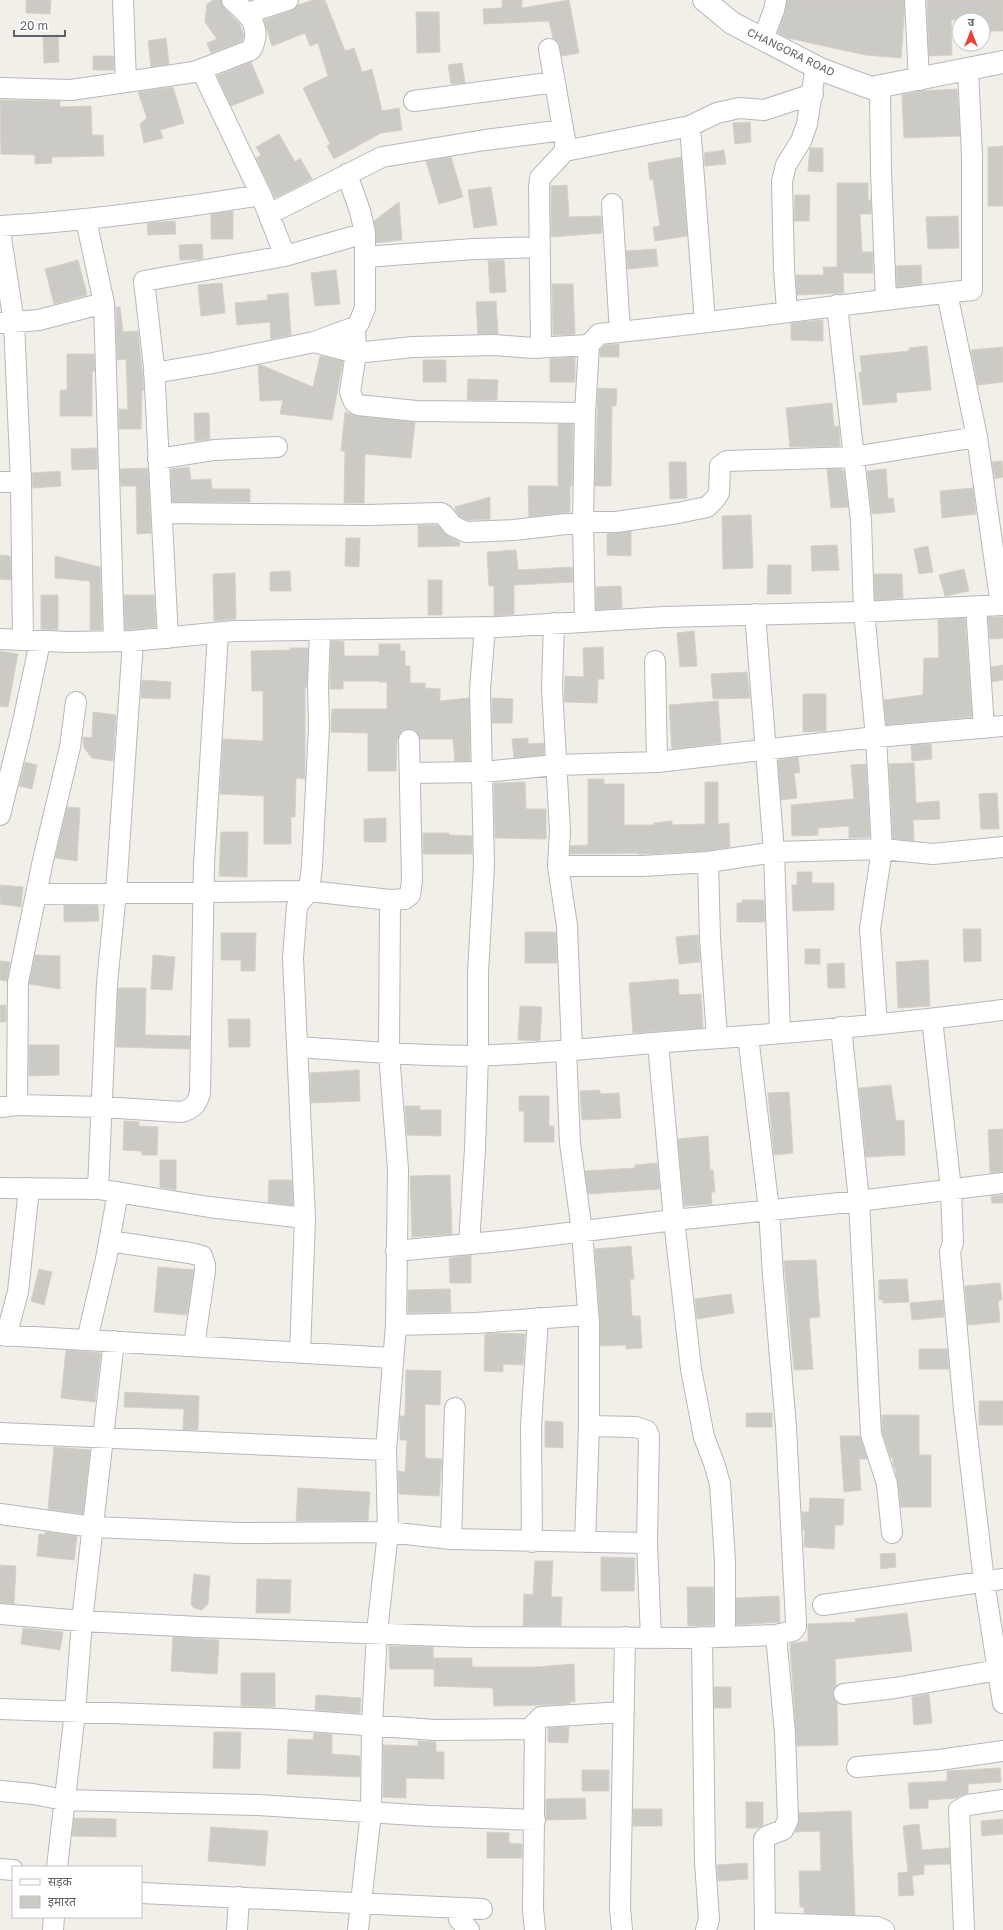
<svg xmlns="http://www.w3.org/2000/svg" width="1003" height="1930" viewBox="0 0 1003 1930" font-family="'Golos Text','Noto Sans Devanagari',sans-serif">
<rect width="100%" height="100%" fill="#f1efe8"/>
<path fill="#cccac5" stroke="#d6d1c6" d="M26,0H51L50,14L26,13Z
M213,0H221L224,8L239,23L244,35L242,41L211,53L207,43L217,39L205,22L207,4Z
M313,0H325L345,51L354,48L362,72L372,69L382,111L399,108L402,130L381,133L334,159L327,146L330,144L303,88L328,76L318,43L310,46L305,33L272,46L264,20L291,11L298,5Z
M502,0H522V8L569,0L579,53L562,56L558,42L553,38L549,21L484,24L483,9L502,8Z
M787,0H904V17L901,58L865,55L788,38L778,33L785,12Z
M927,0H1003V31H983V20H951L952,55L929,56Z
M416,12H439L440,52L417,53Z
M58,35L59,62L44,63L43,36Z
M166,38L169,64L151,67L148,41Z
M93,56H114V70H93Z
M251,62L264,93L231,106L217,76Z
M462,63L465,83L451,84L448,65Z
M173,87L184,123L160,130L163,138L144,143L140,124L147,118L138,92Z
M957,89L960,136L904,138L902,95L919,91Z
M0,100L60,101V107L91,106L92,135H103L104,156L52,157V163L35,164V155L1,154Z
M750,122L751,142L735,144L733,123Z
M279,134L295,162L300,158L312,179L275,198L256,158L261,155L256,147Z
M1003,146V206H988V147Z
M810,148H823V172L808,171Z
M724,150L726,164L705,166L704,153Z
M451,157L463,197L439,204L426,161Z
M681,157L687,236L655,241L653,227L660,226L653,179L650,180L648,163Z
M837,183H868V200H871V214H860L862,252H873V273H843L844,293L797,295L796,275H824L823,267H837Z
M567,185L569,217L601,216L602,233L551,237V186Z
M491,187L497,225L474,228L468,190Z
M795,195H810L809,221H794Z
M399,202L402,240L376,243L374,221Z
M233,211V239H211V214Z
M958,216L959,248L928,249L926,217Z
M175,221L176,234L148,235L147,223Z
M202,244L203,259L180,260L179,245Z
M656,249L658,266L628,269L626,251Z
M78,260L87,295L54,304L45,269Z
M488,260H504L506,292L490,293Z
M921,265L922,284L897,287L896,266Z
M336,270L340,304L315,306L311,273Z
M222,283L225,313L201,316L198,285Z
M552,284H573L575,334L553,335Z
M288,293L291,335L271,339L270,322L237,325L235,303L268,300L267,295Z
M496,301L498,334H478L476,302Z
M116,307H120L123,332L138,331L144,390H142L141,429H119V409L128,410L126,359L117,360Z
M823,320V341L791,340V323Z
M619,344V357H600V350L605,345Z
M927,346L931,390L896,393L897,402L863,405L859,372H862L860,356L909,351V348Z
M1003,347V382L978,385L971,350Z
M67,354H94L95,371H92V416H60V390H67Z
M320,356L343,361L332,420L280,414L283,400L260,401L258,365H261L313,387Z
M575,357V382H550V359Z
M423,360H446V382H423Z
M468,379L498,380L497,400H467Z
M598,388L617,389L616,406H612L611,486H595Z
M832,403L834,427L839,426L840,446L790,447L786,408Z
M345,412L357,416L415,422L411,458L365,454L364,503H344L345,451H341Z
M194,413H209L210,439L195,441Z
M558,424H573L572,486H570V512L529,517L528,486H562H558Z
M97,448V469L72,470L71,449Z
M1002,461L1003,477L995,479L992,462Z
M669,462H686L687,498L670,499Z
M189,467L191,480L211,479L212,489H250V502H172L171,469Z
M148,468L151,533L137,534L136,486H121L120,469Z
M827,469H842V471H844L848,507L831,508Z
M886,469L888,499L893,498L895,512L872,514L867,471Z
M60,471L61,486L33,488L32,473Z
M973,488L976,514L942,518L940,491Z
M490,497V519L468,520L460,517L455,510V507Z
M751,515L753,568L723,569L722,516Z
M418,525H437L448,536L459,542L460,546L418,547Z
M631,531V556L607,555V534Z
M346,538H360L359,567L345,566Z
M837,545L839,570L812,571L811,546Z
M928,546L933,572L919,574L914,549Z
M516,550L518,570L572,567L573,582L514,585V614L494,616V586H489L487,552Z
M0,555L10,556L11,580L0,579Z
M55,556L100,567L102,630H90V581L55,578Z
M768,565H791V594H767Z
M964,569L969,591L945,596L939,575Z
M290,571L291,591H270V572Z
M235,573L236,619L214,621L213,574Z
M874,574H902L903,598L875,600Z
M428,580H442V615H428Z
M621,586L622,608L596,610V587Z
M41,595H58V630L41,629Z
M124,595H154L156,627L125,630Z
M988,617H1003V638L990,639Z
M965,618L972,717L886,725L884,700L923,695L924,658H939L938,620Z
M694,631L697,666L680,667L677,633Z
M331,641L344,642V656H379V644H400V651H405V666H410V683H425V688L440,689V701L469,698L470,761H455L453,739H420L415,730L408,729L403,730L397,740L396,771H368V733L331,732L332,709H387V682H379V681H343V689H330Z
M603,647L604,679H598L597,703L564,702L565,676L584,677L583,648Z
M290,648H308L307,687H305V779L296,778L295,817H291V844H264V796L220,794L223,739L263,741V691H252L251,651L290,650Z
M0,651L18,654L8,707L0,706Z
M1003,665V680L992,682L991,667Z
M747,672L750,698L713,699L711,674Z
M142,680L171,682L170,699L141,698Z
M803,694H826V731L803,732Z
M492,698L513,699L512,723H492Z
M718,701L721,743L672,749L669,705Z
M93,712L116,715L113,761L92,758L84,748L83,737L92,738Z
M528,738V744L544,743V755L514,758L512,739Z
M931,744L932,759L912,761L911,745Z
M798,757L800,773H794L797,798L781,800L778,760Z
M25,762L37,765L32,789L19,786Z
M914,763L916,803L939,801L940,819L913,820L914,841L893,839L889,764Z
M866,764L870,837L849,838V826L818,828V835L792,836L791,805L854,799L851,765Z
M588,779H604V784H624V825H654V823L672,821V825L705,824V782H718V824L729,823L730,847L707,851L642,854H638V853L570,854L571,846L588,845Z
M525,782L526,809H546V839L495,838L494,783Z
M997,793L999,829H981L979,794Z
M67,807L80,808L77,861L55,858Z
M386,818V842H364V819Z
M221,832H248L247,877L219,876Z
M423,833H449V835L472,836V854H423Z
M797,872H812V883H834V910L793,911L792,885H797Z
M0,885L23,887L21,907L0,904Z
M742,900H764L765,922H737V903H742Z
M64,905H98L99,921L64,922Z
M963,929H981V961L964,962Z
M525,932H556L557,963H525Z
M221,933H256L255,971H241V960H221Z
M698,935L700,962L679,964L676,937Z
M805,949H820V964H805Z
M35,955L60,956V989L29,984Z
M153,955L175,957L172,990L151,989Z
M928,960L930,1006L898,1008L896,962Z
M0,961L10,962L7,981L0,980Z
M844,963L845,988H828L827,964Z
M678,979L679,995L701,994L703,1028L633,1033L629,983Z
M118,988H146L145,1035L190,1036L189,1049L116,1047Z
M0,1005H6V1022H0Z
M520,1006L542,1007L540,1041L518,1040Z
M228,1019H250V1047H229Z
M29,1045H59V1075L29,1076Z
M359,1070L360,1101L311,1103L310,1073Z
M891,1085L896,1121L904,1120L905,1155L866,1157L859,1088Z
M600,1090V1094L619,1093L621,1118L582,1120L580,1091Z
M789,1092L793,1153L774,1155L768,1093Z
M519,1096H549V1126H554V1142H524V1111H519Z
M405,1106H420V1110H441V1136L407,1135Z
M124,1121L139,1122V1126L158,1127L157,1155H142V1151L123,1150Z
M1003,1129V1172L990,1173L988,1130Z
M708,1136L710,1170H713L715,1192H711L712,1204L684,1206L678,1139Z
M160,1160H176V1190L160,1187Z
M657,1163L660,1189L588,1194L585,1171L635,1168V1165Z
M450,1175L452,1234L412,1237L410,1176Z
M269,1180H292L293,1205L268,1202Z
M1003,1195V1203H992L991,1196Z
M631,1246L634,1279H630L632,1316H640L642,1348L626,1349V1345L600,1346V1322L595,1249Z
M471,1255V1283H450L449,1258Z
M816,1260L820,1317L809,1318L813,1369L794,1370L784,1261Z
M158,1267L194,1270L187,1315L154,1312Z
M39,1269L52,1272L44,1305L31,1301Z
M907,1279L909,1302L883,1303V1300H879V1280Z
M1000,1283L1002,1300L998,1301L1000,1322L968,1325L965,1286Z
M450,1289L451,1312L408,1313V1290Z
M731,1294L734,1313L697,1319L695,1299Z
M943,1300L944,1317L912,1320L910,1303Z
M499,1333L525,1334L523,1365L503,1364V1372L484,1371L485,1334Z
M919,1349H947L949,1369H919Z
M66,1350L101,1353L95,1402L61,1398Z
M406,1370L441,1371L440,1405L425,1404V1458L442,1459L439,1496L399,1494L398,1471L405,1472L407,1440H400V1416H405Z
M125,1392L199,1396L198,1430H183L184,1409L124,1407Z
M979,1401H1003V1425H979Z
M746,1413H772V1427H746Z
M882,1415H919V1455H931V1507H901L898,1483L895,1468L893,1466V1458H891L882,1432Z
M545,1421L563,1422V1448L545,1447Z
M840,1436H860L867,1459H859L861,1490L844,1492Z
M54,1447L90,1450L83,1514L48,1509Z
M298,1488L370,1492L368,1521H296Z
M810,1498L844,1499L843,1525H835L834,1549L804,1547L805,1530H803L802,1512H809Z
M45,1532L77,1536L74,1560L37,1556L39,1534L45,1535Z
M895,1553L896,1567L881,1569L880,1554Z
M601,1557L635,1558L634,1591H601Z
M535,1561H553L551,1597H562L561,1626H523L524,1594L533,1595Z
M0,1565L16,1566L14,1604L0,1603Z
M194,1574L210,1576L208,1604L202,1610L194,1608L191,1604Z
M257,1579L291,1580L290,1613H256Z
M687,1587H713L714,1625L688,1626Z
M779,1596L780,1622L736,1625V1598Z
M907,1613L912,1651L835,1659L836,1686L833,1695L837,1703L838,1745L797,1746L790,1644L808,1641V1624L856,1622L855,1619Z
M23,1628L63,1632L60,1650L21,1644Z
M173,1637L219,1640L217,1674L171,1671Z
M389,1646L433,1647L434,1669H390Z
M434,1658H472V1667H536L574,1664L575,1702H570V1704L544,1705L494,1706L493,1688L434,1686Z
M241,1673H275V1707L241,1706Z
M714,1687H731V1708H714Z
M929,1694L932,1723L914,1725L912,1697Z
M316,1695L361,1698L360,1713L315,1710Z
M569,1727L568,1743L548,1742V1728Z
M214,1732H241L240,1769L213,1768Z
M314,1733L332,1734V1754L360,1756V1777L287,1774L288,1739L313,1740Z
M418,1741L436,1742V1752H444V1779L406,1778V1798L383,1797V1745L418,1746Z
M1000,1768L1001,1782L968,1784V1793L956,1798L928,1800V1808L910,1809L908,1783L947,1781V1771Z
M582,1770H609V1791H582Z
M585,1798L586,1819L546,1820V1799Z
M746,1802H763V1825L758,1828H746Z
M633,1809H662V1826H633Z
M851,1811L855,1915L804,1913V1907H800L799,1871H821L820,1831L795,1832L798,1825L799,1813Z
M74,1818L116,1819V1837L72,1836Z
M1003,1819V1834L982,1836L981,1821Z
M919,1824L922,1850L949,1848L950,1864L924,1865V1874L912,1876L914,1895L899,1896L898,1873L908,1872L903,1826Z
M211,1827L268,1831L265,1866L208,1861Z
M487,1832L509,1833V1843L522,1844V1858H487Z
M747,1863L748,1879L718,1881L717,1865Z"/>
<g fill="none" stroke-linecap="round" stroke-linejoin="round">
<g stroke="#b5b8bc" stroke-width="22">
<path id="minor" d="M123,0L126,82
M915,0L919,80
M247,13L288,0
M763,39L774,10L776,0
M201,69L261,195L285,256
M880,87L881,172L886,300
M0,88L71,90L126,82L194,72L251,50C263,28 249,14 232,0
M414,101L555,82
M690,126L705,322
M565,151L690,126L717,113L739,108L764,110L813,94
M347,174L360,211L365,233V308L359,323L355,327L356,353L350,392L354,402L358,405L416,411L585,413
M612,204L620,332
M269,214L382,157L485,140L563,130
M86,220L104,303L114,641
M0,226C88,221 174,209 261,195
M0,231L14,323L21,482L23,640
M365,257L474,249L540,247
M947,293L977,437L1001,605
M837,305L861,521L864,611L876,737L882,849L870,929L877,1024
M787,311L784,269L782,181L786,165L801,141L807,124L816,66
M0,323L39,320L104,303
M314,342L356,353L413,347L494,345L533,348L589,345
M541,347L539,187L540,178L565,151V140L549,49
M154,373L213,363L314,342L355,327
M158,459L214,450L277,447
M0,482H21
M163,513L368,515L441,513L444,515L453,526L466,532L514,530L583,522H616L678,513L707,507L715,499L719,493L720,466L727,461L853,457L977,437
M976,607L984,728
M755,614L774,852L780,1033
M585,621L583,522L585,413L589,345L599,334C724,322 848,303 972,290V155L968,70
M554,623L552,688L560,831L558,866L567,926L572,1050
M168,638L154,367L144,281L285,256L365,233
M0,639L69,642L133,641L234,631L498,627L664,617L860,612L1003,605
M655,661L657,762
M410,773L483,772L556,765L657,762L876,737L1003,726
M0,815L22,726L40,642
M708,862L710,938L717,1038
M558,866H642L708,862L774,852L882,849L933,854L1003,847
M36,894L309,891L390,900L405,899L410,895L412,881L409,740
M932,1019L951,1189L953,1243L950,1252L964,1409L984,1581L1003,1703
M841,1027L859,1201L871,1434L887,1484L892,1533
M658,1043L674,1220L691,1369L704,1437L714,1463L720,1484L725,1561V1636
M298,1047C356,1051 414,1056 472,1056C550,1054 628,1044 706,1039C805,1032 904,1023 1003,1010
M566,1050L570,1143L582,1232L589,1323V1426L636,1427L647,1431L649,1436L647,1543L651,1637
M17,1105L18,982L43,860L70,747L76,702
M0,1107L17,1105L102,1107L181,1112C193,1109 197,1104 200,1093L204,864L218,633
M0,1188L98,1189L209,1207L305,1218
M98,1189L107,983L116,892L133,641
M109,1241L190,1253L202,1256L205,1265V1271L194,1346
M469,1244L475,1149L478,1055V973L484,865L480,689L485,627
M396,1251L511,1240L674,1220L859,1201L1003,1183
M396,1325L476,1323L588,1315
M0,1335L392,1358
M6,1336L18,1292L29,1188
M87,1340L106,1259L118,1192
M300,1353L305,1218L293,958L297,906L309,891L312,866L319,727L318,686L320,631
M0,1433L386,1450
M0,1514L93,1527L239,1533L388,1532L451,1539L647,1543
M451,1539L455,1408
M532,1542L531,1426L538,1318
M585,1542L589,1426
M823,1605L1003,1579
M0,1614L82,1621L199,1627L469,1637L690,1638L776,1635L793,1631L796,1627V1622L786,1427L773,1275L769,1210L748,1036
M702,1637L705,1862L709,1919L706,1930
M844,1694L895,1688L998,1670
M0,1709L280,1719L435,1730L530,1729L541,1717L624,1712
M857,1767L939,1760L1003,1751
M0,1791L33,1794L64,1800L258,1805L430,1816L535,1820
M57,1867L75,1712L82,1621L114,1341
M0,1869L13,1870
M141,1893L482,1909
M459,1919L469,1930
M765,1923L877,1927L884,1930
M53,1930L54,1917
M237,1930L239,1897
M358,1930L371,1812L372,1725L377,1632L388,1532L386,1450L396,1325L398,1169L389,1054L390,900
M535,1930L533,1909L535,1723
M622,1930L620,1908L625,1637
M765,1930L764,1839L767,1836L783,1830L788,1820L785,1733L776,1635
M964,1930L959,1810L968,1805L1003,1800"/>
</g>
<g stroke="#b5b8bc" stroke-width="24">
<path id="tertiary" d="M704,0L732,23L820,69L871,88L1003,62"/>
</g>
<use href="#minor" stroke="#fff" stroke-width="20"/>
<use href="#tertiary" stroke="#fff" stroke-width="22"/>
</g>
<g text-anchor="middle" stroke-width="3" stroke-linejoin="round" paint-order="stroke">
<g font-size="11" fill="#5f6368" stroke="#fff">
<text transform="translate(791 52) rotate(26)" y="4">CHANGORA ROAD</text>
</g>
</g>
<rect x="12" y="1866" width="130" height="52" fill="#ffffff" stroke="#bfc1c3"/>
<rect x="20" y="1879" width="20" height="6" fill="#ffffff" stroke="#bfc1c3"/>
<text x="48" y="1886" font-size="12" fill="#5f6368">सड़क</text>
<rect x="20" y="1896" width="20" height="12" fill="#cccac5" stroke="#bfc1c3"/>
<text x="48" y="1906" font-size="12" fill="#5f6368">इमारत</text>
<g transform="translate(971 32)"><circle r="19" fill="#ffffff" stroke="#bfc1c3"/>
<path d="M0-3L7 15L0 10L-7 15Z" fill="#ea4335"/>
<text y="-6" font-size="11" font-weight="bold" text-anchor="middle" fill="#5f6368">उ</text>
</g>
<path d="M14 30v6h51v-6" fill="none" stroke="#5f6368" stroke-width="2"/>
<text x="20" y="30" font-size="12" fill="#5f6368" stroke="#ffffff" stroke-width="3" paint-order="stroke">20 m</text>
</svg>
